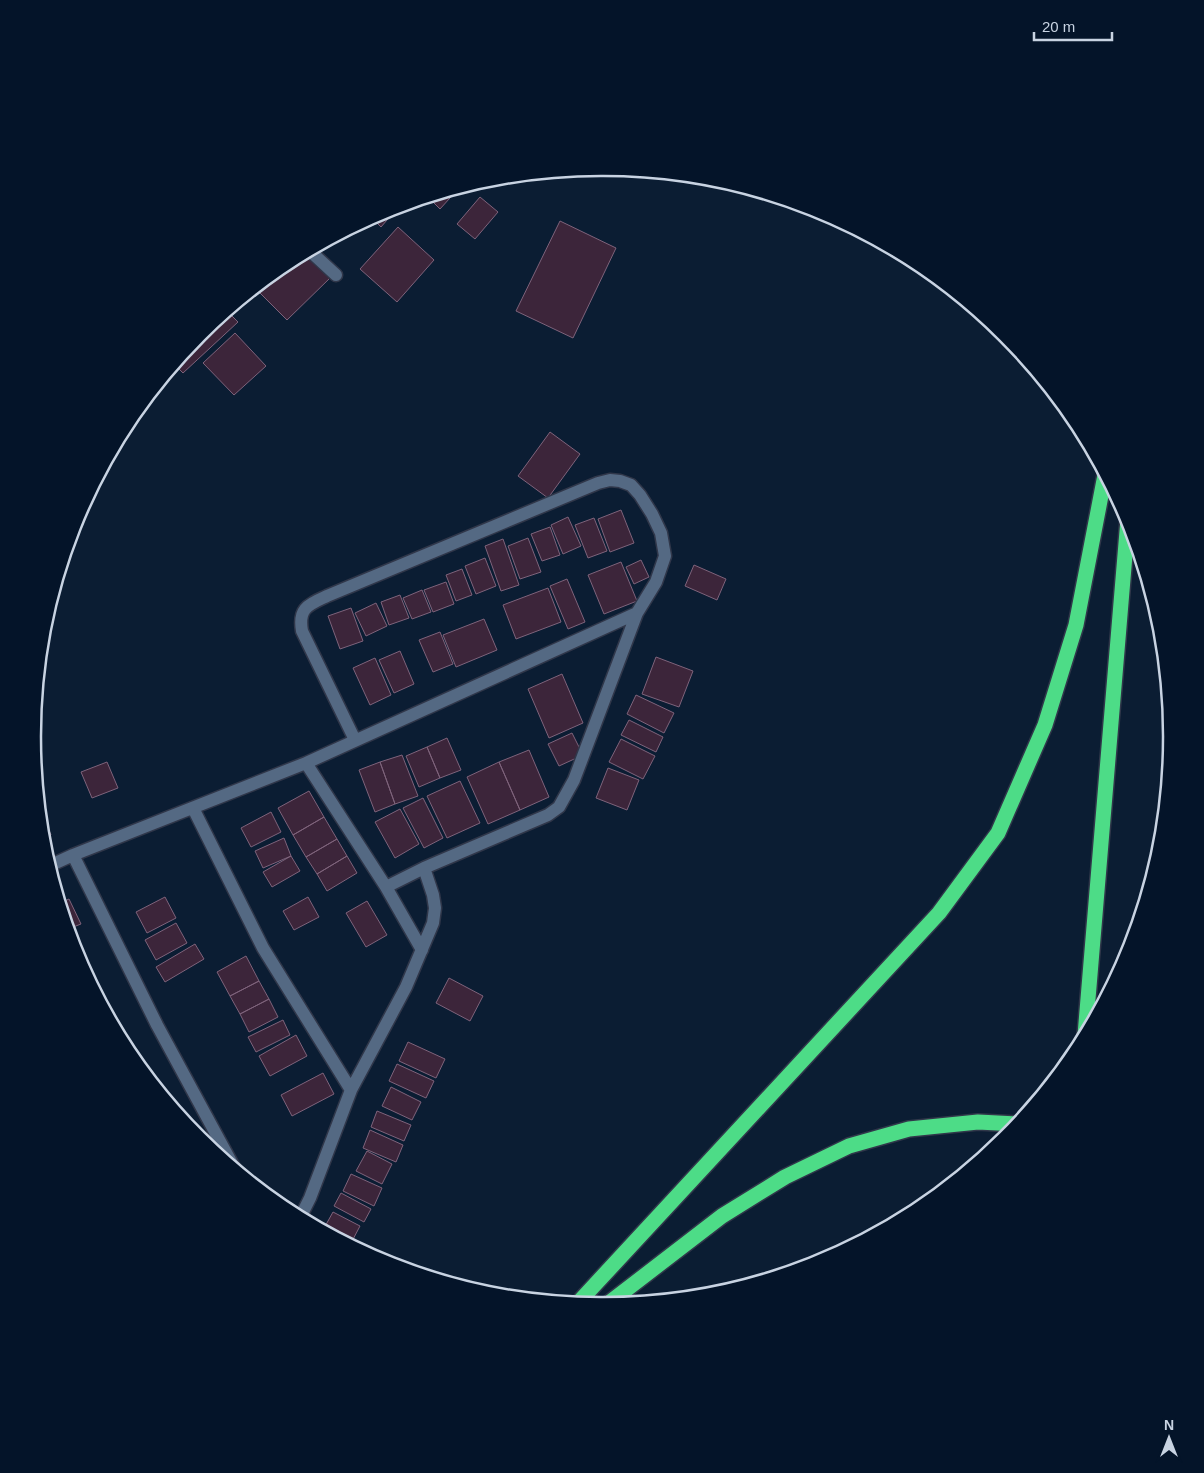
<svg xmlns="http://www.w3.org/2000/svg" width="1204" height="1473" viewBox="0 0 1204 1473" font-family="Arial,sans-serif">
<rect width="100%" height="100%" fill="#0b1d33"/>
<path fill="#3c253a" stroke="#7e637b" d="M459,188L440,209L428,197Z
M480,197L498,212L475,239L457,224Z
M399,206L381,227L371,217L384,210Z
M560,221L616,248L573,338L516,311Z
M398,227L434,260L397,302L360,269Z
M305,252L330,278L287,320L258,291L288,262Z
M227,311L238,322L183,373L174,364L200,334Z
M235,333L266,366L234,395L203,363Z
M550,432L580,454L548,498L518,476Z
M621,510L634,543L610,552L598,519Z
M568,517L581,546L563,554L551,525Z
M594,518L607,551L588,558L575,525Z
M550,527L560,555L542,561L531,534Z
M528,538L541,572L520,579L508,546Z
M503,539L519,585L501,591L485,546Z
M485,558L496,586L476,594L465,566Z
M641,560L649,577L634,584L626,567Z
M621,562L637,601L604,614L588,575Z
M694,565L726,579L717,600L685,586Z
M462,569L472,595L456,601L446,575Z
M567,579L585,622L568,629L550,586Z
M446,582L454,604L433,612L424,590Z
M548,588L561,622L516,639L503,605Z
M422,590L431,612L412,619L403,598Z
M400,595L409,618L389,625L381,602Z
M376,603L387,626L366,636L355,613Z
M351,608L363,641L340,649L328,616Z
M484,619L497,650L456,667L443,635Z
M440,632L453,664L433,672L419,640Z
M400,651L414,684L394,693L379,660Z
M656,657L693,671L679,707L642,694Z
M375,658L391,695L370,705L353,668Z
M562,674L583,723L549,738L528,689Z
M636,695L674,713L664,733L627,714Z
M629,720L663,737L656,752L621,735Z
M572,733L583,755L559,766L548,744Z
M447,738L461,770L440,778L427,747Z
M621,739L655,756L643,779L609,762Z
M427,747L440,778L419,787L406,756Z
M529,750L549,797L520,810L499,762Z
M402,755L418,796L395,804L380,762Z
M107,762L118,788L92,798L81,772Z
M380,762L395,804L375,812L359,770Z
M499,762L520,810L488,824L467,777Z
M608,768L639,780L627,810L596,798Z
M460,781L480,823L447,838L427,796Z
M309,791L324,817L293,835L278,808Z
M423,798L443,838L424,848L403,808Z
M400,809L419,844L395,858L375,822Z
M40,811L51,835L43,839Z
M271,812L281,832L251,847L241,828Z
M324,817L337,839L306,857L293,835Z
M284,838L291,856L263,868L255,851Z
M337,839L347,856L317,874L306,857Z
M291,856L300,871L272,887L263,872Z
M347,856L357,873L327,891L317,874Z
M165,897L176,918L147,933L136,912Z
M308,897L319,917L294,930L283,911Z
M69,899L81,924L68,929L60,903Z
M367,901L387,935L366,947L346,913Z
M176,923L187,943L156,960L145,940Z
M195,944L204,959L165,982L156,967Z
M246,956L259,981L230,996L217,972Z
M449,978L483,996L470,1021L436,1003Z
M259,981L269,999L240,1014L230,996Z
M269,999L278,1017L249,1032L240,1014Z
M283,1020L290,1035L256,1052L248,1037Z
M296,1035L307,1056L270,1076L259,1056Z
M408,1042L445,1059L436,1078L399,1061Z
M397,1064L434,1081L426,1098L389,1081Z
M323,1073L334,1094L292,1116L281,1095Z
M391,1087L421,1102L412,1120L382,1106Z
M377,1111L411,1125L404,1141L371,1127Z
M370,1130L403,1145L396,1162L363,1148Z
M367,1151L392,1164L382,1184L356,1171Z
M351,1174L382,1188L374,1206L343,1191Z
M341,1193L371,1209L364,1222L334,1206Z
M333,1212L360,1226L350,1245L323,1230Z"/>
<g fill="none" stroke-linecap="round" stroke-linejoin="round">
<g stroke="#30374a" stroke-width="15">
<path id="street" d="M309,250L336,275
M306,763L386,887L424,868L548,815L559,807L574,780L637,613L656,582L665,556L661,533L652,514L640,495L631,485L620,481L610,480L598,483L327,596C308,605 298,608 302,631L355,740
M193,808L263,948L351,1090L406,987L433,923L435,908L433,895L424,868
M73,855L157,1025L235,1169
M49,866L73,855L306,763L637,613
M386,887L422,950
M300,1218L310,1198L351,1090"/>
</g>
<g stroke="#30374a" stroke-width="18">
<path id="highway" d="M1085,1035L1128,519
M577,1304L939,913L998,833L1045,725L1076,625L1105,475
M605,1306L722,1216L785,1177L849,1146L909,1129L978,1122L1017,1124"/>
</g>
<use href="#street" stroke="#546983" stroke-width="12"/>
<use href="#highway" stroke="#4ddc87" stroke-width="15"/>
</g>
<path d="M0 0H1204V1473H0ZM601 176H603A560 560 0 0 1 1163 736V737A560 560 0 0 1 603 1297H601A560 560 0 0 1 41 737V736A560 560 0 0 1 601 176Z" fill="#041429" fill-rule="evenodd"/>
<path fill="none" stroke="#c8d3e2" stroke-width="2.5" d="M601 176H603A560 560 0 0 1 1163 736V737A560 560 0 0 1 603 1297H601A560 560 0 0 1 41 737V736A560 560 0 0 1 601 176Z"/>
<g transform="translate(1169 1438)" stroke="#041429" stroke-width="4" paint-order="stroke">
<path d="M0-4L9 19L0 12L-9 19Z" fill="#c8d3e2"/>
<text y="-8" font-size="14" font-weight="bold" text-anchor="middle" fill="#c8d3e2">N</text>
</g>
<path d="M1034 32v8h78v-8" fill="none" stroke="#c8d3e2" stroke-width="2.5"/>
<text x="1042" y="32" font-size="15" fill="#c8d3e2" stroke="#041429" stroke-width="4" paint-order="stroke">20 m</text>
</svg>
